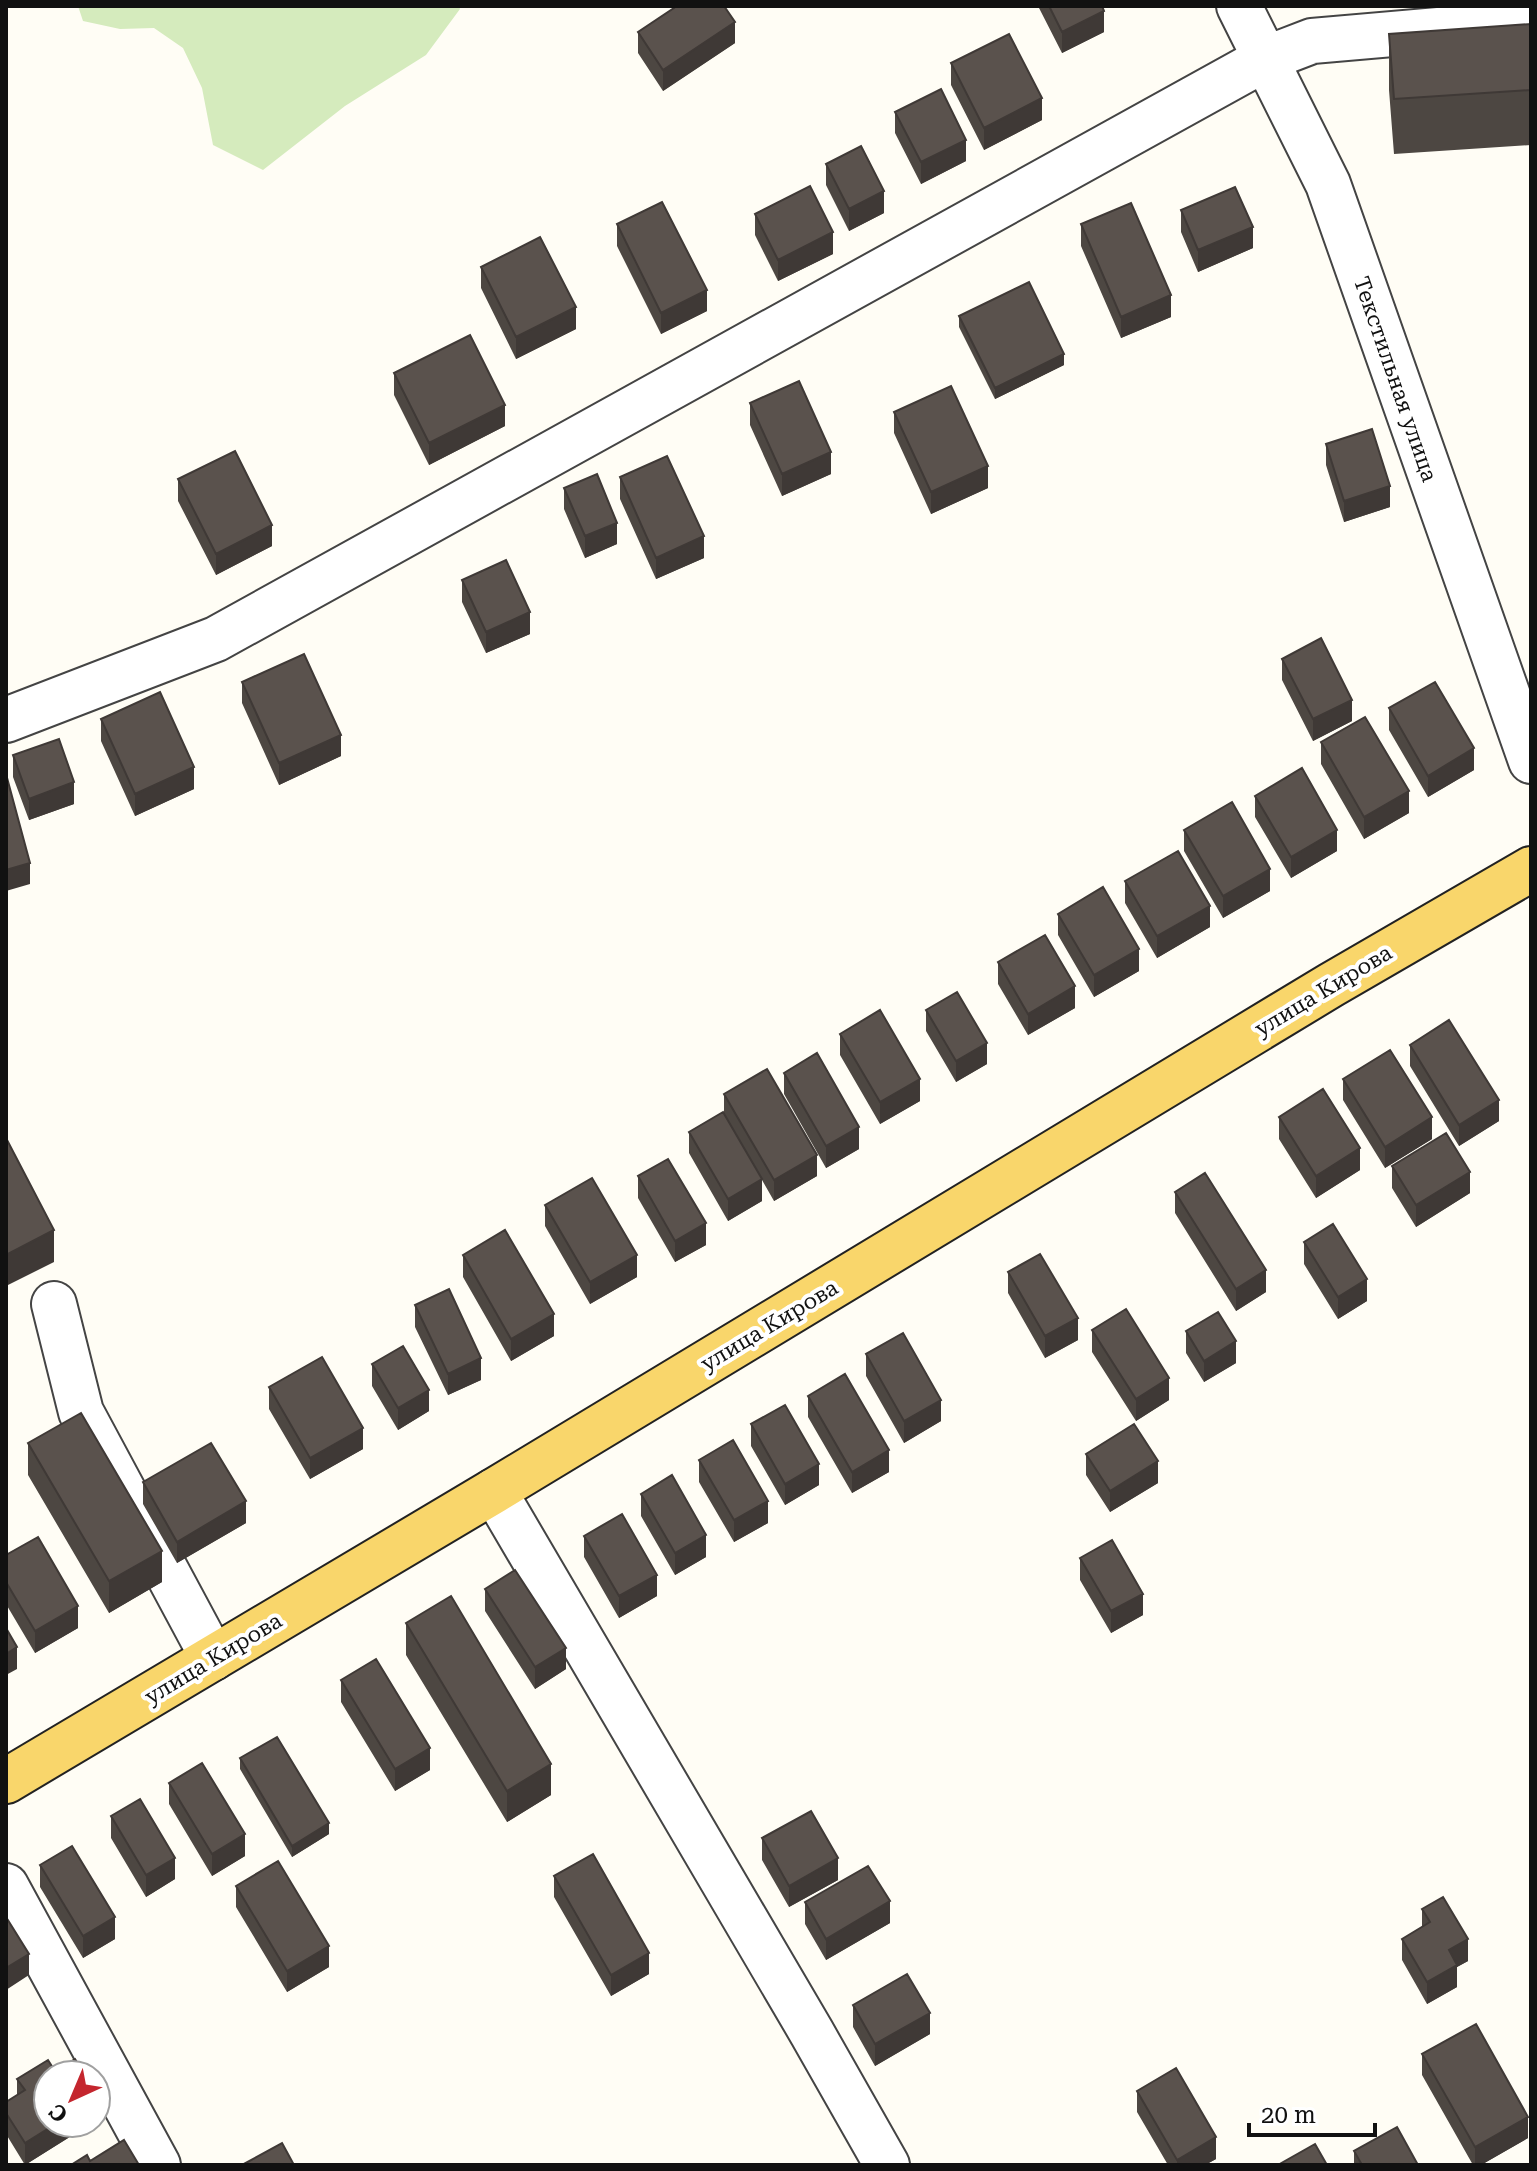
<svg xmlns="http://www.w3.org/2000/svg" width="1537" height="2171" viewBox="0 0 1537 2171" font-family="'Roboto Serif',serif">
<rect width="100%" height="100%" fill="#fffdf5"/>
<path fill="#d5ebbd" d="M78,6H459L460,9L426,55L345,106L263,170L213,145L202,88L183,48L154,28L120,29L83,21Z"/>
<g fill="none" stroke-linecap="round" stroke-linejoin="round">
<g stroke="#444" stroke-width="48">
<path id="minor" d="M1239,6L1328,184L1531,761
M6,720L216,639L1265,59L1312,41L1531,22
M54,1304L81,1412L213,1658
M494,1491L812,2033L887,2165
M6,1886L158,2165"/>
</g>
<g stroke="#222" stroke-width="48">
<path id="major" d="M6,1781L494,1491L1331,985L1531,869"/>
</g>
<use href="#minor" stroke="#fff" stroke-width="44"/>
<use href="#major" stroke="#f9d66b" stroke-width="44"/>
</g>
<path fill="#4d4742" d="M1038,6H1102L1104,32L1062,53Z
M1531,24V145L1394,154L1389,90V34Z
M638,32L735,43L663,91L638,53Z
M951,63L1042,120L984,150L951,85Z
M895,112L966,161L921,184L895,133Z
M826,164L884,213L849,231L826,185Z
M1181,210L1253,248L1198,272L1181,232Z
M755,214L833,254L778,281L755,235Z
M617,224L707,311L661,334L617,246Z
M1081,224L1171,317L1121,338L1081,246Z
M481,267L576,329L516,359L481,288Z
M959,316L1064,365L995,399L959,327Z
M394,373L505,426L429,465L394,395Z
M750,403L831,474L782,496L750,425Z
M894,412L988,488L931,514L894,433Z
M1326,444L1390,507L1344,522L1326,465Z
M620,477L704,558L656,579L620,499Z
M178,479L272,546L216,575L178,501Z
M564,488L617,544L585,558L564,509Z
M462,580L530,634L486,653L462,602Z
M1282,659L1352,721L1313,741L1282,680Z
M242,682L341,756L279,785L242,703Z
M1389,708L1474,770L1428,797L1389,730Z
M101,719L194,789L135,816L101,741Z
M1321,742L1409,813L1364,839L1321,764Z
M13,755L74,804L29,820L13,777Z
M1255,796L1337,851L1291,878L1255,817Z
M1184,830L1270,891L1223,918L1184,851Z
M1125,881L1210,927L1157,958L1125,903Z
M1058,914L1139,971L1094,997L1058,935Z
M998,962L1075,1008L1028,1035L998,984Z
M926,1010L987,1064L956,1082L926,1031Z
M840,1034L920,1101L880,1124L840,1055Z
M1410,1045L1499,1121L1459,1146L1410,1066Z
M784,1073L859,1149L826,1168L784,1094Z
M1343,1079L1432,1139L1385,1168L1343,1100Z
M724,1094L817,1176L774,1201L762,1180V1201L728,1221L689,1153V1132L724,1114Z
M1279,1117L1360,1170L1316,1198L1279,1139Z
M1392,1166L1470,1193L1416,1227L1392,1188Z
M638,1176L706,1245L675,1262L638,1198Z
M1175,1192L1266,1292L1236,1311L1175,1213Z
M545,1205L637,1277L590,1304L545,1226Z
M1304,1242L1367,1301L1338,1319L1304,1264Z
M463,1255L554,1336L511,1361L463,1277Z
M1008,1272L1078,1340L1045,1358L1008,1293Z
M415,1305L481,1380L448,1395L415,1327Z
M1092,1330L1169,1400L1136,1421L1092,1352Z
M1186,1331L1236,1363L1204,1382L1186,1353Z
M866,1354L941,1421L904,1443L866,1376Z
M372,1364L429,1411L398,1430L372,1386Z
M269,1387L363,1449L310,1479L269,1409Z
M808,1396L889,1472L852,1493L808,1417Z
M751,1424L819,1485L785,1505L751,1446Z
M28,1443L162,1582L109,1613L28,1475Z
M1086,1454L1158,1483L1110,1512L1086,1475Z
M699,1460L768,1523L734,1542L699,1482Z
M143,1482L246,1523L177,1563L143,1504Z
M641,1494L706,1557L675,1575L641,1516Z
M584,1536L657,1596L619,1618L584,1557Z
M6,1555L78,1628L35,1653L6,1604Z
M1080,1558L1143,1615L1111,1633L1080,1580Z
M485,1589L566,1669L535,1689L485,1611Z
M406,1623L551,1795L507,1822L406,1655Z
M341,1680L430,1770L395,1791L341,1702Z
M240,1758L329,1834L292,1857L240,1769Z
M169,1783L245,1856L212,1876L169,1804Z
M111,1816L175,1879L146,1897L111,1838Z
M762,1838L838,1880L789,1907L762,1860Z
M40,1865L115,1939L83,1958L40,1887Z
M554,1876L649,1974L611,1996L554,1897Z
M236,1886L329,1967L287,1992L236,1907Z
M805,1902L890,1923L826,1960L805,1924Z
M1422,1909L1468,1961L1457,1967V1987L1427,2004L1402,1960V1939L1422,1927Z
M853,2005L930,2034L875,2066L853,2027Z
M1422,2054L1528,2138L1481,2165H1473L1422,2075Z
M17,2079L48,2123H92L25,2165L6,2134V2102L17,2095Z
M1137,2091L1216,2159L1205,2165H1168L1137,2112Z
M1354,2151L1418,2165H1354Z"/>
<path fill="#3f3936" d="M1104,11V32L1062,53V32Z
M735,22V43L663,91V70Z
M1042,98V120L984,150V128Z
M966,140V161L921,184V162Z
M884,191V213L849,231V209Z
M1253,227V248L1198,272V250Z
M833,232V254L778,281V260Z
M707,290V311L661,334V313Z
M1171,295V317L1121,338V317Z
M576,307V329L516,359V337Z
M1064,354V365L995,399V388Z
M505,405V426L429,465V443Z
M831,452V474L782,496V474Z
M988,466V488L931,514V492Z
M1390,486V507L1344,522V501Z
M617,523V544L585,558V536Z
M272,525V546L216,575V554Z
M704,536V558L656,579V558Z
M530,612V634L486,653V632Z
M1352,700V721L1313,741V719Z
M341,735V756L279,785V763Z
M1474,748V770L1428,797V776Z
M194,767V789L135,816V794Z
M74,782V804L29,820V799Z
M1409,791V813L1364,839V817Z
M1337,830V851L1291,878V857Z
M30,863V884L6,891V870Z
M1270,869V891L1223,918V896Z
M1210,906V927L1157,958V936Z
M1139,949V971L1094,997V975Z
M1075,986V1008L1028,1035V1014Z
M987,1043V1064L956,1082V1061Z
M920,1079V1101L880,1124V1102Z
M1499,1100V1121L1459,1146V1125Z
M1432,1117V1139L1385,1168V1147Z
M859,1127V1149L826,1168V1146Z
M1360,1148V1170L1316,1198V1176Z
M817,1155V1176L774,1201V1180Z
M1470,1172V1193L1416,1227V1205Z
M762,1179V1201L728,1221V1199Z
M706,1223V1245L675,1262V1241Z
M54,1230V1262L6,1286V1255Z
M637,1255V1277L590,1304V1282Z
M1266,1270V1292L1236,1311V1289Z
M1367,1279V1301L1338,1319V1297Z
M554,1314V1336L511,1361V1339Z
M1078,1318V1340L1045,1358V1336Z
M1236,1341V1363L1204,1382V1361Z
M481,1358V1380L448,1395V1374Z
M1169,1378V1400L1136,1421V1399Z
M429,1390V1411L398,1430V1408Z
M941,1400V1421L904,1443V1421Z
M363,1428V1449L310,1479V1458Z
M889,1450V1472L852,1493V1472Z
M1158,1461V1483L1110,1512V1491Z
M819,1464V1485L785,1505V1484Z
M246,1501V1523L177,1563V1542Z
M768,1501V1523L734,1542V1520Z
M706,1535V1557L675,1575V1553Z
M162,1551V1582L109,1613V1581Z
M657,1575V1596L619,1618V1596Z
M1143,1594V1615L1111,1633V1611Z
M78,1606V1628L35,1653V1631Z
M17,1647V1669L6,1675V1654Z
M566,1648V1669L535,1689V1667Z
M430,1748V1770L395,1791V1769Z
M551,1764V1795L507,1822V1791Z
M329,1823V1834L292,1857V1846Z
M245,1834V1856L212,1876V1854Z
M175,1858V1879L146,1897V1875Z
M838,1858V1880L789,1907V1886Z
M890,1901V1923L826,1960V1939Z
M115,1917V1939L83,1958V1936Z
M1468,1939V1961L1457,1967V1987L1427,2004V1982L1449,1950Z
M329,1946V1967L287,1992V1971Z
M649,1953V1974L611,1996V1975Z
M29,1954V1975L6,1990V1968Z
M930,2013V2034L875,2066V2044Z
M99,2097V2119L96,2120V2099Z
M1528,2117V2138L1481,2165H1475V2147Z
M57,2123H92L25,2165V2143Z
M1216,2137V2159L1205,2165H1177V2160Z"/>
<path fill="#5a524d" stroke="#3f3936" stroke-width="2" d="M677,6H724L735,22L663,70L638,32Z
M1049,6H1102L1104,11L1062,32Z
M1531,24V90L1394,99L1389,34Z
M1009,34L1042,98L984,128L951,63Z
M941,89L966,140L921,162L895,112Z
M861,146L884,191L849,209L826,164Z
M810,186L833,232L778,260L755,214Z
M1235,187L1253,227L1198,250L1181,210Z
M662,202L707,290L661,313L617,224Z
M1131,203L1171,295L1121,317L1081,224Z
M540,237L576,307L516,337L481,267Z
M1029,282L1064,354L995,388L959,316Z
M470,335L505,405L429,443L394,373Z
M799,381L831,452L782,474L750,403Z
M951,386L988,466L931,492L894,412Z
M1372,429L1390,486L1344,501L1326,444Z
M235,451L272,525L216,554L178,479Z
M667,456L704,536L656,558L620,477Z
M597,474L617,523L585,536L564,488Z
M506,560L530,612L486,632L462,580Z
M1321,638L1352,700L1313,719L1282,659Z
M304,654L341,735L279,763L242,682Z
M1435,682L1474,748L1428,776L1389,708Z
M160,692L194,767L135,794L101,719Z
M1365,717L1409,791L1364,817L1321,742Z
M59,739L74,782L29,799L13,755Z
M1302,768L1337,830L1291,857L1255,796Z
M6,774L30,863L6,870Z
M1232,802L1270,869L1223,896L1184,830Z
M1178,851L1210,906L1157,936L1125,881Z
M1103,887L1139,949L1094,975L1058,914Z
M1045,935L1075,986L1028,1014L998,962Z
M957,992L987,1043L956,1061L926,1010Z
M880,1010L920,1079L880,1102L840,1034Z
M1449,1020L1499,1100L1459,1125L1410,1045Z
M1390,1050L1432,1117L1385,1147L1343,1079Z
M817,1053L859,1127L826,1146L784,1073Z
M767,1069L817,1155L774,1180L724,1094Z
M1323,1089L1360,1148L1316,1176L1279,1117Z
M723,1112L762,1179L728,1199L689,1132Z
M1446,1133L1470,1172L1416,1205L1392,1166Z
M6,1138L54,1230L6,1255Z
M668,1159L706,1223L675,1241L638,1176Z
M1205,1173L1266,1270L1236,1289L1175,1192Z
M592,1178L637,1255L590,1282L545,1205Z
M1333,1224L1367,1279L1338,1297L1304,1242Z
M505,1230L554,1314L511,1339L463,1255Z
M1040,1254L1078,1318L1045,1336L1008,1272Z
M449,1289L481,1358L448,1374L415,1305Z
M1126,1309L1169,1378L1136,1399L1092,1330Z
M1218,1312L1236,1341L1204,1361L1186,1331Z
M903,1333L941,1400L904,1421L866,1354Z
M403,1346L429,1390L398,1408L372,1364Z
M322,1357L363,1428L310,1458L269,1387Z
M845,1374L889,1450L852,1472L808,1396Z
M785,1405L819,1464L785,1484L751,1424Z
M81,1413L162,1551L109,1581L28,1443Z
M1134,1424L1158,1461L1110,1491L1086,1454Z
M733,1440L768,1501L734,1520L699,1460Z
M211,1443L246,1501L177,1542L143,1482Z
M672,1475L706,1535L675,1553L641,1494Z
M622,1514L657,1575L619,1596L584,1536Z
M38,1537L78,1606L35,1631L6,1582V1555Z
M1112,1540L1143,1594L1111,1611L1080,1558Z
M515,1570L566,1648L535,1667L485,1589Z
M451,1596L551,1764L507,1791L406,1623Z
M6,1628L17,1647L6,1654Z
M376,1659L430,1748L395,1769L341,1680Z
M277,1737L329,1823L292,1846L240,1758Z
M202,1763L245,1834L212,1854L169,1783Z
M140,1799L175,1858L146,1875L111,1816Z
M811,1811L838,1858L789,1886L762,1838Z
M72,1846L115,1917L83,1936L40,1865Z
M593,1854L649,1953L611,1975L554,1876Z
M278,1861L329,1946L287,1971L236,1886Z
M868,1866L890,1901L826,1939L805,1902Z
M1443,1897L1468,1939L1449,1950L1457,1965L1427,1982L1402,1939L1430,1922L1422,1909Z
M6,1917L29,1954L6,1968Z
M907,1974L930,2013L875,2044L853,2005Z
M1476,2024L1528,2117L1475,2147L1422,2054Z
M75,2059L85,2075H48V2123H57L25,2143L6,2113V2102L25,2090L17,2079L48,2060L55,2071Z
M1176,2068L1216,2137L1177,2160L1137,2091Z
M1397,2127L1418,2165H1362L1354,2151Z
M124,2140L139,2165H71L87,2155L90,2161Z
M282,2143L294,2165H242Z
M1315,2144L1327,2165H1278Z"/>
<g text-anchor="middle" stroke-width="8" stroke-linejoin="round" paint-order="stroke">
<g font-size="22" fill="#111" stroke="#fff">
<text transform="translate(1396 379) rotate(71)" y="8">Текстильная улица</text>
<text transform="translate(1323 990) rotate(-31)" y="8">улица Кирова</text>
<text transform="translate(769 1325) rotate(-31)" y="8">улица Кирова</text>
<text transform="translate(213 1658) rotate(-31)" y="8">улица Кирова</text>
</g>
</g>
<rect width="1537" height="2171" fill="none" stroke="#111111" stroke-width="16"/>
<g transform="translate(72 2099) rotate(224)"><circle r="38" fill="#ffffff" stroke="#a0a0a0" stroke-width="2"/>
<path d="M0-6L14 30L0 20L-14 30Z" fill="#c4262e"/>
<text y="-12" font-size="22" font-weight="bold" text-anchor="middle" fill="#111111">С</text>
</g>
<path d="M1249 2123v12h126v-12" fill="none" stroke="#111111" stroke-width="4"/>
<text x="1261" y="2123" font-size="24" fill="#111111" stroke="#ffffff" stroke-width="6" paint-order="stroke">20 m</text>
</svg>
